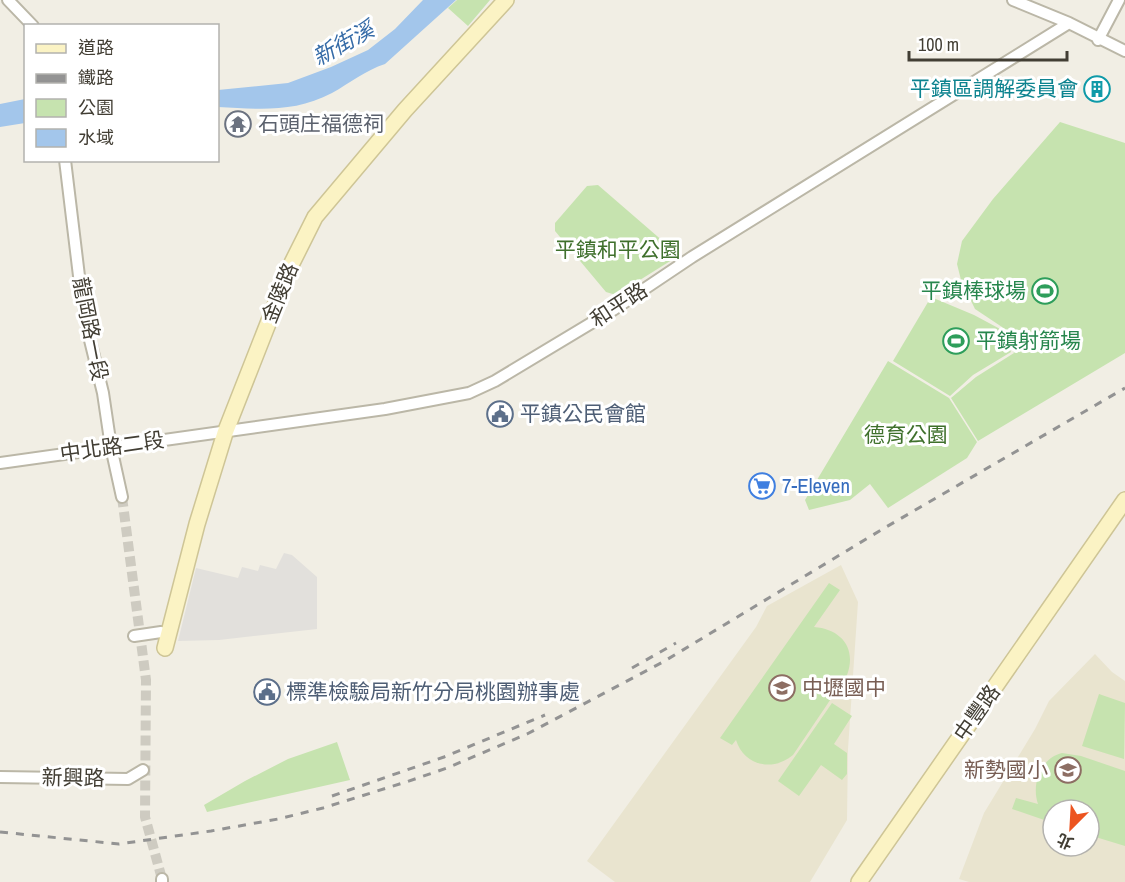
<svg xmlns="http://www.w3.org/2000/svg" width="1125" height="882" viewBox="0 0 1125 882" font-family="'Archivo Narrow','Noto Sans TC',sans-serif">
<rect width="100%" height="100%" fill="#f1eee4"/>
<path fill="#e9e4cf" fill-rule="evenodd" d="M841,565L858,602L848,749L847,820L810,882H615L587,861L756,627L767,606Z
M1095,654L1112,672L1125,681V882H969L959,879L984,813L1035,729L1049,701ZM1053,810H1089V846H1053Z"/>
<path fill="#c6e3af" d="M457,0H490L468,26L448,8Z
M1060,122L1125,143V353L978,441L951,398L976,377L1014,353L1002,327L975,309L961,280L957,264L962,241L993,199Z
M598,185L672,249L675,258L616,295L606,292L555,231V223L587,186Z
M931,297L974,315L1002,330L1011,352L973,375L950,396L893,361Z
M888,361L949,398L977,442L967,458L888,508L870,484L850,500L809,510L805,500Z
M829,583L840,590L814,627C841,629 857,648 847,675L793,755C773,772 744,766 736,740L732,745L720,738Z
M1099,694L1125,703L1124,759L1082,746Z
M832,703L852,716L834,744L847,753V774L842,780L821,765L799,796L778,781Z
M337,742L350,780L207,812L204,805L245,781L288,759Z
M1062,753L1081,756L1125,771V846L1089,835V810H1053V823L1012,809L1016,798L1038,804C1031,784 1041,758 1062,753Z"/>
<path fill="#e2e0dc" d="M284,553L292,555L317,577V629L219,640L178,641L196,568L238,578L242,567L258,571L260,565L276,569Z"/>
<path fill="#a3c6eb" d="M423,0H456L385,64C366,70 350,83 332,93C294,113 259,109 218,107V90L288,83L331,67L368,50L395,29Z
M25,99V123L0,127V104Z"/>
<g fill="none" stroke-linecap="round" stroke-linejoin="round">
<path stroke="#cecbc1" stroke-width="10" stroke-dasharray="10 5" stroke-linecap="butt" d="M122,497L146,680L145,817L162,879"/>
<g stroke="#bbb7a7" stroke-width="14">
<path id="minor" d="M8,0L33,26
M1013,0L1069,23L1125,51
M1098,40L1119,0
M65,160L79,276L89,336L103,393L111,447L122,497
M0,463L385,409L469,393L495,381L613,310L692,257L1069,23
M134,636L161,632
M0,777L128,779L143,770
M162,879V882"/>
</g>
<g stroke="#cec596" stroke-width="18">
<path id="secondary" d="M165,648L197,524L225,433L291,265L315,217L405,110L506,0
M859,882L1125,500"/>
</g>
<use href="#minor" stroke="#fff" stroke-width="10"/>
<use href="#secondary" stroke="#fbf3c4" stroke-width="15"/>
<path stroke="#939393" stroke-width="3" stroke-dasharray="8 8" stroke-linecap="butt" d="M632,668L676,643
M332,796L444,757L545,715
M0,832L119,844L211,831L278,819L323,808L406,782L447,768L527,734L663,662L881,530L1125,388"/>
</g>
<defs>
<g id="building-ring" transform="scale(1.35)"><circle r="9.5" fill="#fff" stroke="#0f9aa8" stroke-width="1.5"/><path d="M-4-6H4V6H1V3H-1V6H-4ZM-2.5-4.3h1.7v1.8h-1.7ZM.8-4.3h1.7v1.8H.8ZM-2.5-1h1.7V.8h-1.7ZM.8-1h1.7V.8H.8Z" fill="#0f9aa8"/></g>
<g id="temple-ring" transform="scale(1.35)"><circle r="9.5" fill="#fff" stroke="#6b7280" stroke-width="1.5"/><path d="M0-6L5-2H3V0L6.5 2.5H4V6H1.5V3h-3V6H-4V2.5H-6.5L-3 0V-2H-5Z" fill="#6b7280"/></g>
<g id="stadium-ring" transform="scale(1.35)"><circle r="9.5" fill="#fff" stroke="#2e9e5b" stroke-width="1.5"/><path d="M0-5a6.5 5 0 1 0 0 10a6.5 5 0 1 0 0-10ZM-3.5-1.8h7v3.6h-7Z" fill="#2e9e5b"/></g>
<g id="civic-ring" transform="scale(1.35)"><circle r="9.5" fill="#fff" stroke="#5c6f8a" stroke-width="1.5"/><path d="M-.6-6.5H3V-4.5H.6V-3L4-1V1h2V6H-6V1h2V-1L-.6-3ZM-1.2 2.5V6h2.4V2.5Z" fill="#5c6f8a"/></g>
<g id="supermarket-ring" transform="scale(1.35)"><circle r="9.5" fill="#fff" stroke="#3f7fe0" stroke-width="1.5"/><path d="M-6-5.5h2.5l.6 2H6L4.5 2H-2.5L-4.4-4H-6ZM-1.5 3.2a1.3 1.3 0 1 0 .1 0ZM3 3.2a1.3 1.3 0 1 0 .1 0Z" fill="#3f7fe0"/></g>
<g id="school-ring" transform="scale(1.35)"><circle r="9.5" fill="#fff" stroke="#8d6e63" stroke-width="1.5"/><path d="M0-5L7-2L0 1L-7-2ZM-4 1L0 2.5L4 1V4Q0 6-4 4Z" fill="#8d6e63"/></g>
</defs>
<g fill-rule="evenodd">
<use href="#building-ring" x="1097" y="89"/>
<use href="#temple-ring" x="238" y="124"/>
<use href="#stadium-ring" x="1045" y="291"/>
<use href="#stadium-ring" x="956" y="341"/>
<use href="#civic-ring" x="500" y="414"/>
<use href="#supermarket-ring" x="762" y="486"/>
<use href="#school-ring" x="782" y="688"/>
<use href="#civic-ring" x="267" y="692"/>
<use href="#school-ring" x="1068" y="770"/>
</g>
<g text-anchor="middle" stroke-width="6" stroke-linejoin="round" paint-order="stroke">
<g font-size="21" fill="#0d838f" stroke="#fff" text-anchor="end">
<text x="1078" y="96">平鎮區調解委員會</text>
</g>
<g font-size="21" fill="#5b616d" stroke="#fff" text-anchor="start">
<text x="258" y="131">石頭庄福德祠</text>
</g>
<g font-size="21" fill="#3f702c" stroke="#fff">
<text x="618" y="257">平鎮和平公園</text>
<text x="906" y="442">德育公園</text>
</g>
<g font-size="21" fill="#27864d" stroke="#fff" text-anchor="end">
<text x="1026" y="298">平鎮棒球場</text>
<text x="976" y="348" text-anchor="start">平鎮射箭場</text>
</g>
<g font-size="21" fill="#423e34" stroke="#fff">
<text transform="translate(280 293) rotate(-68)" y="7">金陵路</text>
<text transform="translate(619 305) rotate(-33)" y="7">和平路</text>
<text transform="translate(90 329) rotate(79)" y="7">龍岡路一段</text>
<text transform="translate(112 447) rotate(-8)" y="7">中北路二段</text>
<text transform="translate(977 713) rotate(-55)" y="7">中豐路</text>
<text transform="translate(73 778) rotate(1)" y="7">新興路</text>
</g>
<g font-size="21" fill="#4e5e75" stroke="#fff" text-anchor="start">
<text x="520" y="421">平鎮公民會館</text>
<text x="286" y="699">標準檢驗局新竹分局桃園辦事處</text>
</g>
<g font-size="21" fill="#366cbe" stroke="#fff" text-anchor="start">
<text x="782" y="493">7-Eleven</text>
</g>
<g font-size="21" fill="#785e54" stroke="#fff" text-anchor="start">
<text x="802" y="695">中壢國中</text>
<text x="1048" y="777" text-anchor="end">新勢國小</text>
</g>
<g font-size="22" font-style="italic" fill="#356ba7" stroke="#fff">
<text transform="translate(343 43) rotate(-29)" y="8">新街溪</text>
</g>
</g>
<rect x="24" y="24" width="195" height="138" fill="#ffffff" stroke="#b3b2ae" stroke-width="1.5"/>
<rect x="36" y="44" width="30" height="9" fill="#fbf3c4" stroke="#b3b2ae" stroke-width="1.5"/>
<text x="78" y="54" font-size="18" fill="#423e34">道路</text>
<rect x="36" y="74" width="30" height="9" fill="#939393" stroke="#b3b2ae" stroke-width="1.5"/>
<text x="78" y="84" font-size="18" fill="#423e34">鐵路</text>
<rect x="36" y="99" width="30" height="18" fill="#c6e3af" stroke="#b3b2ae" stroke-width="1.5"/>
<text x="78" y="114" font-size="18" fill="#423e34">公園</text>
<rect x="36" y="129" width="30" height="18" fill="#a3c6eb" stroke="#b3b2ae" stroke-width="1.5"/>
<text x="78" y="144" font-size="18" fill="#423e34">水域</text>
<g transform="translate(1071 828) rotate(204)"><circle r="28" fill="#ffffff" stroke="#b3b2ae" stroke-width="1.5"/>
<path d="M0-4.5L10 22L0 15L-10 22Z" fill="#ec5420"/>
<text y="-9" font-size="16" font-weight="bold" text-anchor="middle" fill="#423e34">北</text>
</g>
<path d="M909 51v9h158v-9" fill="none" stroke="#423e34" stroke-width="3"/>
<text x="918" y="51" font-size="18" fill="#423e34" stroke="#ffffff" stroke-width="4.5" paint-order="stroke">100 m</text>
</svg>
